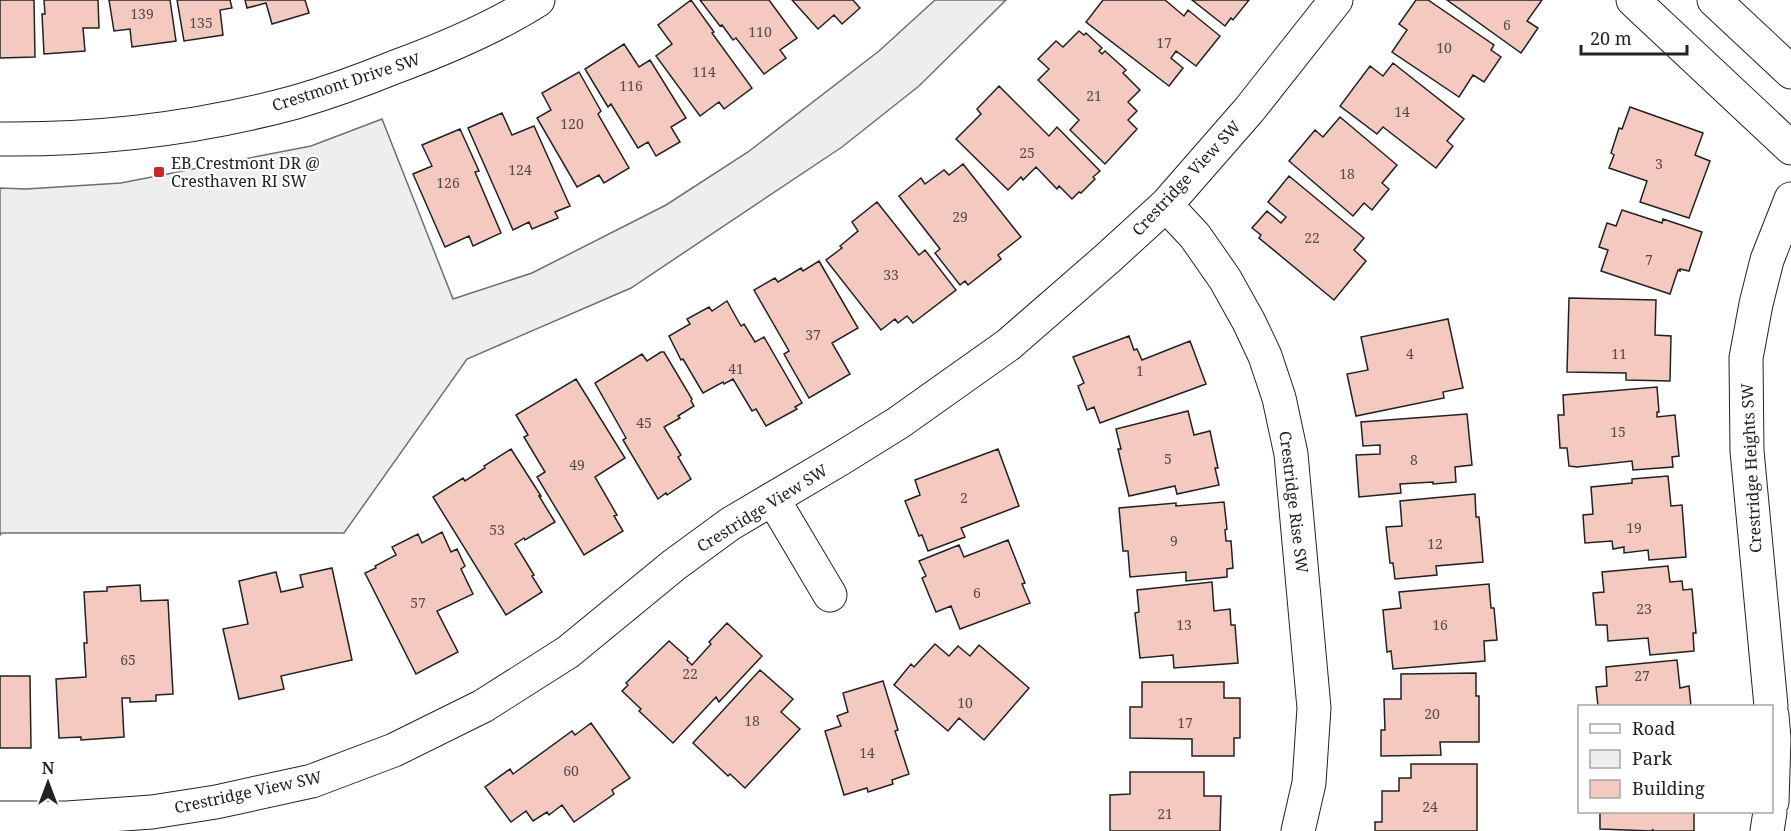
<svg xmlns="http://www.w3.org/2000/svg" width="1791" height="831" viewBox="0 0 1791 831" font-family="'Noto Serif',serif">
<rect width="100%" height="100%" fill="#fff"/>
<path fill="#eee" stroke="#6f6f6f" stroke-width="1.5" d="M935,0H1006L919,86L842,147L631,288L467,359L344,533H2L0,535V188L26,189L121,183L311,146L382,119L453,299L532,273L666,205L748,152L879,51Z"/>
<path fill="#f3c9c0" stroke="#222" stroke-width="1.5" d="M0,0H34L35,57L0,58Z
M44,0H98L99,28H83L85,51L44,54L42,14H45Z
M109,0H170L176,41L132,47L130,29L114,31Z
M177,0H230L232,8L220,10L223,35L184,41Z
M245,0H305L309,13L272,24L266,3L247,8Z
M691,0L714,32L712,33L752,88L724,109L719,102L700,116L656,56L672,44L658,25Z
M700,0H769L797,38L780,50L786,58L764,74L736,38L733,40L722,25L720,26Z
M792,0H853L860,8L842,24L834,15L818,29Z
M1103,0H1165L1184,16L1188,10L1220,36L1196,66L1176,51L1171,58L1183,68L1169,86L1086,22Z
M1192,0H1249L1233,20L1231,18L1225,26Z
M1416,0H1428L1494,45L1491,50L1501,57L1484,82L1473,75L1459,97L1392,52L1407,30L1399,24Z
M1447,0H1542L1527,21L1538,28L1521,53Z
M1079,31L1084,35L1086,33L1102,48L1099,51L1102,54L1105,51L1126,70L1123,73L1140,90L1128,102L1137,111L1128,120L1137,129L1105,164L1070,130L1079,120L1038,80L1049,69L1038,59L1056,41L1063,47Z
M624,44L639,67L650,60L686,118L671,127L680,142L656,156L648,142L638,148L611,104L608,107L585,69Z
M1393,63L1464,119L1447,141L1453,146L1436,168L1383,127L1377,134L1340,106L1370,66L1383,76Z
M579,72L601,111L598,114L629,168L604,183L599,175L577,187L537,118L551,110L542,93Z
M999,86L1049,136L1057,127L1100,171L1093,177L1095,179L1081,193L1079,192L1072,199L1059,186L1057,189L1036,167L1023,180L1021,177L1008,190L956,139L981,114L977,109Z
M1630,107L1703,133L1695,155L1710,161L1689,218L1640,202L1647,181L1609,168L1614,155L1611,153L1619,128L1622,129Z
M502,113L512,135L534,126L570,206L555,212L558,218L532,229L529,222L513,230L468,128Z
M1340,117L1397,165L1382,183L1389,189L1372,210L1364,203L1353,216L1289,161L1315,130L1323,137Z
M460,129L479,171L475,172L501,233L473,246L469,236L445,247L413,174L432,166L422,145Z
M963,164L1021,237L998,255L1001,259L968,285L965,281L960,285L935,253L940,249L899,196L921,178L925,184L944,170L949,175Z
M1289,176L1364,238L1354,250L1366,261L1334,300L1259,238L1261,235L1252,228L1267,211L1281,223L1286,217L1268,202Z
M877,202L919,255L925,250L956,290L913,323L907,316L898,323L895,319L881,330L826,260L842,248L840,246L858,231L852,222Z
M1622,210L1662,223L1663,219L1702,232L1689,271L1680,269V271L1678,270L1670,294L1601,271L1608,250L1599,247L1607,223L1616,226Z
M819,261L858,328L832,343L850,374L809,398L784,354L789,351L754,290L775,278L778,282L801,268L803,271Z
M1569,298L1656,300L1655,335L1671,336L1670,381L1626,380V373L1567,372Z
M727,301L741,326L744,324L755,342L764,337L802,403L795,407L797,409L766,426L756,409L752,411L733,379L724,384L723,382L703,393L683,359L681,360L669,336L690,324L687,319L709,307L712,311Z
M1448,319L1463,388L1443,392L1444,398L1356,416L1347,374L1368,370L1361,337Z
M1129,336L1134,350L1137,349L1142,360L1190,341L1206,384L1100,423L1094,407L1087,410L1078,386L1084,383L1073,357Z
M661,352H664L692,399L691,401L694,406L678,416L680,418L664,427L681,455L678,457L691,479L667,495L666,493L658,499L623,440L626,438L595,383L642,354L647,361Z
M576,379L625,458L595,477L617,515L614,516L623,531L584,555L537,477L545,472L524,437L528,435L516,415Z
M1657,387L1659,412H1657V417L1675,415L1679,456L1672,457L1673,467L1633,470L1632,461L1577,467L1569,466L1567,448H1560L1558,415H1564L1563,395Z
M1188,411L1194,435L1210,431L1218,468H1215L1219,485L1177,494L1175,486L1129,496L1118,449H1121L1116,429Z
M1467,414L1472,465L1455,467L1456,482L1433,484V482L1400,484L1401,493L1359,497L1356,455L1380,454V445L1363,446L1361,422Z
M511,449L541,496H539L555,522L525,540L524,538L515,544L534,575L532,576L542,592L506,615L433,497L463,478L465,481L485,468L484,466Z
M998,449L1019,506L961,528L965,537L928,551L922,535L919,536L905,501L920,495L915,480Z
M1668,476L1671,506L1682,505L1686,557L1649,560L1648,550L1624,553V547L1613,549L1612,541L1585,543L1583,515L1593,514L1591,487L1632,483V479Z
M1475,494L1476,517H1479L1483,562L1436,566L1437,575L1395,579L1393,563H1390L1386,527L1402,526L1400,501Z
M1224,502L1227,529L1225,530L1226,541H1231L1233,568L1227,569V577L1186,581V572L1130,577L1128,551H1123L1119,508L1176,503V506Z
M442,532L451,552L457,549L465,566L461,569L473,594L437,611L458,652L416,674L365,573L376,568L375,566L396,555L392,547L418,534L422,543Z
M1008,540L1025,583L1022,584L1030,603L960,629L951,606L936,612L922,578L926,576L919,561L959,545L964,557Z
M1668,566L1670,582L1682,581L1683,590L1692,589L1696,633H1693L1694,651L1650,655L1648,638L1608,641L1607,625H1596L1593,593L1604,592L1602,572Z
M332,568L352,660L281,676L284,689L239,699L223,629L248,624L239,581L276,572L281,592L303,587L300,575Z
M1212,582L1214,611L1230,609L1231,625H1235L1238,663L1174,668L1173,655L1140,658L1135,613L1139,612L1137,590Z
M1489,584L1491,608H1494L1497,640L1484,641L1485,661L1393,669L1391,651L1387,652L1383,610L1401,608L1399,592Z
M140,585L141,601L168,600L173,694L156,695V701L130,702V698H122L124,737L81,740V737L59,738L56,679L86,677L84,643H87L84,592L107,591V587Z
M727,623L762,656L719,702L716,697L673,743L639,711L641,709L622,691L628,685L626,683L669,641L688,658L687,660L692,665L711,644L709,642Z
M935,644L949,656L958,646L970,656L979,645L1029,688L984,740L959,718L948,731L894,685L911,664L914,667Z
M1677,660L1680,688L1689,686L1691,706H1598L1596,687L1607,686L1606,667Z
M760,670L793,699L781,712L800,729L745,788L730,774L728,776L693,743Z
M1476,673V696H1479V742H1440L1441,755L1381,756V730H1385L1384,699H1401V674Z
M0,676H30L31,748H0Z
M883,681L898,730L895,731L909,774L892,780L893,784L868,792L867,788L844,795L825,731L841,726L837,716L848,712L843,693Z
M1142,682H1224V698H1240V738H1234V756H1192V739L1130,738V707H1142Z
M591,723L630,778L612,790L614,794L574,822L562,805L549,815L547,812L533,821L526,811L511,822L485,787L510,769L513,774L572,731L575,735Z
M1411,764H1477V831H1375V822H1382V791H1399V778H1411Z
M1130,772H1204V796H1221L1220,831H1110V795L1130,794Z
M1593,812H1694V831H1653V829L1652,831L1600,829V812Z"/>
<g fill="none" stroke-linecap="round" stroke-linejoin="round">
<g stroke="#222" stroke-width="35">
<path id="minor" d="M1633,0L1791,148
M1714,0L1791,72
M0,139C100,140 200,128 296,102C330,92 363,80 395,67C444,49 494,28 538,0
M1166,205L1195,236L1225,279L1249,322L1265,356L1279,398L1291,454L1314,708L1309,783L1298,831
M773,499L830,595
M1771,706L1747,451L1746,358L1756,304L1767,260L1791,199
M1772,715L1774,739L1772,802
M0,818H67L152,812L216,802L312,781L394,750L483,706L568,652L674,565L730,524L840,459L898,423L1008,345L1108,258L1166,205L1249,110L1336,0
M1767,831L1770,812"/>
</g>
<use href="#minor" stroke="#fff" stroke-width="33"/>
</g>
<rect fill="#c62828" stroke="#fff" stroke-width="2" x="153" y="166" width="12" height="12" rx="3"/>
<g text-anchor="middle" stroke-width="4.5" stroke-linejoin="round" paint-order="stroke">
<g font-size="14" fill="#564c4a">
<text x="142" y="19">139</text>
<text x="201" y="28">135</text>
<text x="1507" y="30">6</text>
<text x="760" y="37">110</text>
<text x="1164" y="48">17</text>
<text x="1444" y="53">10</text>
<text x="704" y="77">114</text>
<text x="631" y="91">116</text>
<text x="1094" y="101">21</text>
<text x="1402" y="117">14</text>
<text x="572" y="129">120</text>
<text x="1027" y="158">25</text>
<text x="1659" y="169">3</text>
<text x="520" y="175">124</text>
<text x="1347" y="179">18</text>
<text x="448" y="188">126</text>
<text x="960" y="222">29</text>
<text x="1312" y="243">22</text>
<text x="1649" y="265">7</text>
<text x="891" y="280">33</text>
<text x="813" y="340">37</text>
<text x="1410" y="359">4</text>
<text x="1619" y="359">11</text>
<text x="736" y="374">41</text>
<text x="1140" y="376">1</text>
<text x="644" y="428">45</text>
<text x="1618" y="437">15</text>
<text x="1168" y="464">5</text>
<text x="1414" y="465">8</text>
<text x="577" y="470">49</text>
<text x="964" y="503">2</text>
<text x="1634" y="533">19</text>
<text x="497" y="535">53</text>
<text x="1174" y="546">9</text>
<text x="1435" y="549">12</text>
<text x="977" y="598">6</text>
<text x="418" y="608">57</text>
<text x="1644" y="614">23</text>
<text x="1184" y="630">13</text>
<text x="1440" y="630">16</text>
<text x="128" y="665">65</text>
<text x="690" y="679">22</text>
<text x="1642" y="681">27</text>
<text x="965" y="708">10</text>
<text x="1432" y="719">20</text>
<text x="752" y="726">18</text>
<text x="1185" y="728">17</text>
<text x="867" y="758">14</text>
<text x="571" y="776">60</text>
<text x="1430" y="812">24</text>
<text x="1165" y="819">21</text>
</g>
<g font-size="16" fill="#222" stroke="#fff">
<text transform="translate(346 82) rotate(-18)" y="6">Crestmont Drive SW</text>
<text transform="translate(1186 178) rotate(-47)" y="6">Crestridge View SW</text>
<text transform="translate(1751 468) rotate(-93)" y="6">Crestridge Heights SW</text>
<text transform="translate(1294 502) rotate(83)" y="6">Crestridge Rise SW</text>
<text transform="translate(762 508) rotate(-32)" y="6">Crestridge View SW</text>
<text transform="translate(248 792) rotate(-12)" y="6">Crestridge View SW</text>
</g>
<g font-size="16" fill="#222" stroke="#fff" text-anchor="start">
<text x="171" y="169">EB Crestmont DR @<tspan x="171" dy="18">Cresthaven RI SW</tspan></text>
</g>
</g>
<rect x="1578" y="705" width="195" height="108" fill="#ffffff" stroke="#a7a7a7" stroke-width="1.5"/>
<rect x="1590" y="724" width="30" height="9" fill="#ffffff" stroke="#a7a7a7" stroke-width="1.5"/>
<text x="1632" y="735" font-size="18" fill="#222222">Road</text>
<rect x="1590" y="750" width="30" height="18" fill="#eeeeee" stroke="#a7a7a7" stroke-width="1.5"/>
<text x="1632" y="765" font-size="18" fill="#222222">Park</text>
<rect x="1590" y="780" width="30" height="18" fill="#f3c9c0" stroke="#a7a7a7" stroke-width="1.5"/>
<text x="1632" y="795" font-size="18" fill="#222222">Building</text>
<g transform="translate(48 783)" stroke="#ffffff" stroke-width="4.5" paint-order="stroke">
<path d="M0-4.5L10 22L0 15L-10 22Z" fill="#222222"/>
<text y="-9" font-size="16" font-weight="bold" text-anchor="middle" fill="#222222">N</text>
</g>
<path d="M1581 45v9h106v-9" fill="none" stroke="#222222" stroke-width="3"/>
<text x="1590" y="45" font-size="18" fill="#222222" stroke="#ffffff" stroke-width="4.5" paint-order="stroke">20 m</text>
</svg>
